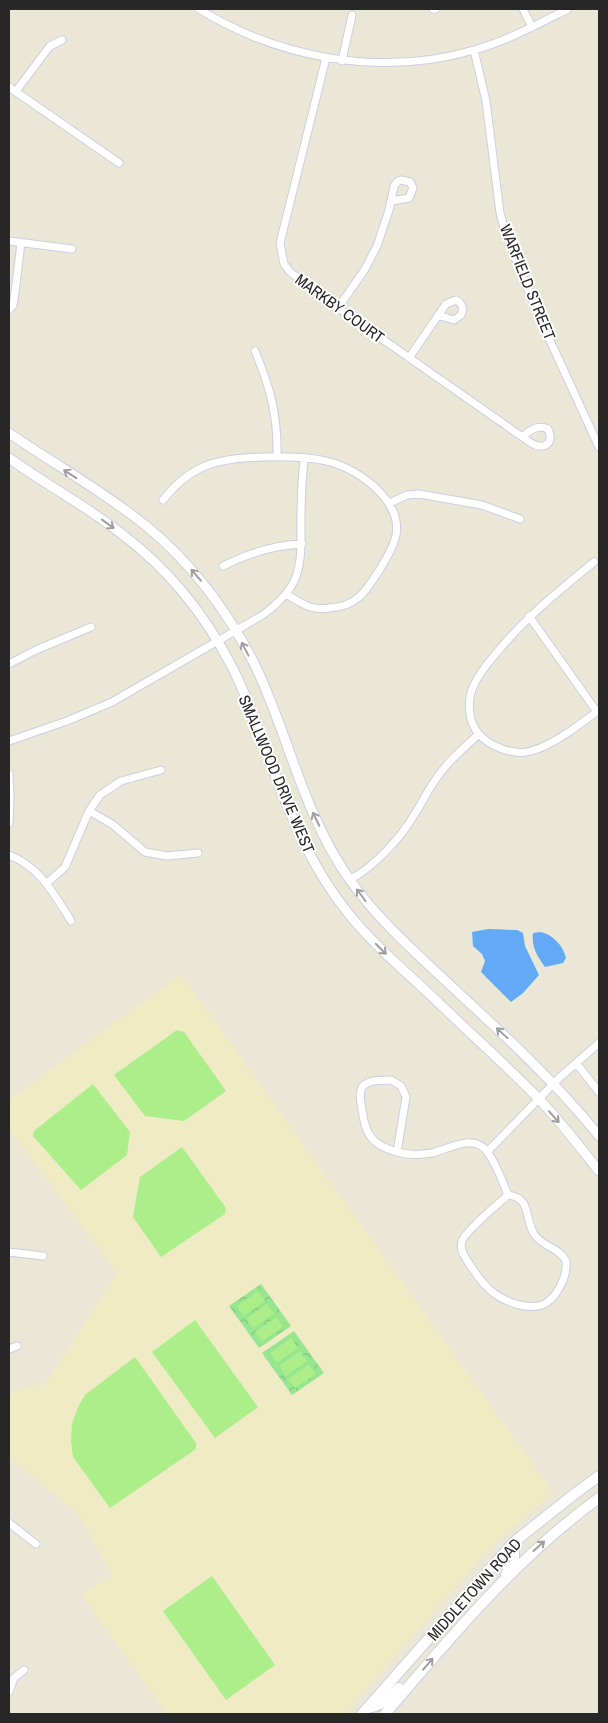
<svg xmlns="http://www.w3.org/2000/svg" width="608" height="1723" viewBox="0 0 608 1723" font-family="'Archivo Narrow',sans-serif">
<defs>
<pattern id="forest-crowns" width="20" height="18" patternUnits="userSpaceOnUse" patternTransform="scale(1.25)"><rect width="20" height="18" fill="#97e68f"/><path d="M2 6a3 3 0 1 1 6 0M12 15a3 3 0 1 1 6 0" fill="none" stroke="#82c57b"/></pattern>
</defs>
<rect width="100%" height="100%" fill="#ebe7d7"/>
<path fill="#eeebc5" d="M181,974L554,1493L512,1528L482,1557L345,1714H167L81,1595L112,1575L78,1514L9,1457V1400L12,1392L46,1383L117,1273L9,1129V1100Z"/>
<path fill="url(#forest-crowns)" d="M261,1284L291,1326L259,1348L229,1306Z
M294,1331L324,1373L292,1395L262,1353Z"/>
<path fill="#abee8a" d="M177,1030L184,1032L226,1091L184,1121L145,1116L114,1075Z
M93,1084L130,1132L127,1155L81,1190L33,1136L34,1131Z
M182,1147L226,1208L225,1214L161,1257L133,1217L140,1177Z
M258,1291L265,1301L244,1316L237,1306Z
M267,1304L274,1314L253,1328L246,1319Z
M276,1317L283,1327L262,1341L255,1332Z
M195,1320L258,1407L215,1438L152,1352Z
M291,1338L298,1348L277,1363L270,1353Z
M300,1351L307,1361L286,1376L279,1366Z
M135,1357L196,1443V1449L110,1508L73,1457L71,1441L72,1424L78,1407L85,1395Z
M309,1364L316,1374L295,1388L288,1379Z
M212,1576L275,1665L226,1700L163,1611Z"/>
<path fill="#62aaf5" d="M488,929L517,930L523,933L525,946L539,975L523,993L511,1002L481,972L485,961L482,954L473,946L472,932Z
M540,932C552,934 563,945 566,958L563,963L545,967C538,957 531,947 533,933Z"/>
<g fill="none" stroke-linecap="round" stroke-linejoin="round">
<g stroke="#cecde2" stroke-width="9">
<path id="minor" d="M199,9C280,59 382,77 474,50C507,41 538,24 568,9
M433,9H436
M523,9L532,27
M474,50L486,101L500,213L506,235L536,310L599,447
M326,58L280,243L284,264L290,272L338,308L531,443C544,451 555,443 548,429C538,424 531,430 523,436
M342,61L352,15
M9,87L119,163
M16,91L50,46L62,40
M9,241L72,249
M338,308L365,269L377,246L389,210L394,186L398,181L401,180L410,182L413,188L409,198L391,201
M9,310L13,305L14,300L21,243
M255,351C270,387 278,416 277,456
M409,358L446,304L456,300C462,303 464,309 461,315L454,320L438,315
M163,500C191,464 219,458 263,457C282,456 312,457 330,462C360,470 402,501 396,535C394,547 386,559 380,569C366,591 357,607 329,608C322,609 316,609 310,607C302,604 294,599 286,594
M390,503L407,495L419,494L482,505L520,519
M594,562C559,591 523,619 494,656C486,665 478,676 473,687C467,701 468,722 479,734C490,747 515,756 531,751C552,746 582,723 599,710
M223,566C249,553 273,545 302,544
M529,616L597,712
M9,664L36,650L91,627
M9,741L67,721L112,702L261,616C304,586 301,565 301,517C301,498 302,478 304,459
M9,774L10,797L9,823
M89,811L112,824L145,852L167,856L198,853
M9,855C40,867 54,894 71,921
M349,880C373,868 401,838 414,815C421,805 425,795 432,785C444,765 461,750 479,734
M47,883L65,867L89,811L100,795L121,781L161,770
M576,1063L599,1092
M391,1080L401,1086L406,1097L397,1152C367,1144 365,1130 361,1103C360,1097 359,1090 364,1085C371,1079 383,1081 391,1080Z
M488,1151L559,1078L599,1043
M397,1152C408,1155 420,1155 432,1153C449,1149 475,1132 488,1153C497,1165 502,1181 508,1195
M508,1195C532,1198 524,1218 534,1234C542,1247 559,1247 566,1261C567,1271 563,1282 558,1290C555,1296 548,1303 542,1305C527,1310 506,1302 495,1294C484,1286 477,1276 470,1265C465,1257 459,1250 462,1241C466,1230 498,1204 508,1195Z
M9,1252L43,1256
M9,1349L17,1346
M9,1523L36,1544
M9,1692L14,1678L24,1670"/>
</g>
<g stroke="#cecde2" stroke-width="11">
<path id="tertiary" d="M9,433C54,464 103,491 145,525C192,563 228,612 255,665C289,736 303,814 350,880C378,920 415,952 450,985C502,1033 555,1081 599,1136
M9,458C46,485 87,506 123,535C168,569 205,615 231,665C246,693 256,724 267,753C287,809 310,866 348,913C375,947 411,976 442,1006C474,1037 507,1066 538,1098C560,1121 579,1146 599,1171"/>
</g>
<g stroke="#cecde2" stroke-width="12">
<path id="secondary" d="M506,1575L514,1557V1542
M367,1708C382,1706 389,1698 399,1688
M362,1714L514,1542L577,1492L599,1476
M385,1714C451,1637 516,1558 599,1498"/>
</g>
<use href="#minor" stroke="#fff" stroke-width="7"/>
<use href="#tertiary" stroke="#fff" stroke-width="9"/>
<use href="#secondary" stroke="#fff" stroke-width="10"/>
</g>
<defs><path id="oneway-shaft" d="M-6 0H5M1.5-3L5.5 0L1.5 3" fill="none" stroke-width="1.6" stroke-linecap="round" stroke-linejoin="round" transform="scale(1.25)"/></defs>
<g stroke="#9e9e9e">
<use href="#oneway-shaft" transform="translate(70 474) rotate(-147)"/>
<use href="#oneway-shaft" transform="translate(108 524) rotate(36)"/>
<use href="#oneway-shaft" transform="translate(196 575) rotate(-131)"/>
<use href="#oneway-shaft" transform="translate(245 649) rotate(-118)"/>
<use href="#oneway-shaft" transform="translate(316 819) rotate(-116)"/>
<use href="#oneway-shaft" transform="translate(361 895) rotate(-127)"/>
<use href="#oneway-shaft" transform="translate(381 949) rotate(45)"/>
<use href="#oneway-shaft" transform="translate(502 1033) rotate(-137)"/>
<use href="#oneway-shaft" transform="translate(554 1117) rotate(48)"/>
<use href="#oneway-shaft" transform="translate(539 1546) rotate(-42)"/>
<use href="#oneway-shaft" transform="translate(428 1664) rotate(-49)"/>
</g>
<g text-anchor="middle" stroke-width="4" stroke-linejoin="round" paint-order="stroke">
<g font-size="16" fill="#272727" stroke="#fff">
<text transform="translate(528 282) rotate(68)" y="6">WARFIELD STREET</text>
<text transform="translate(340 308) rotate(36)" y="6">MARKBY COURT</text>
<text transform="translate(277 774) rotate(67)" y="6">SMALLWOOD DRIVE WEST</text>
<text transform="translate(474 1589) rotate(-48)" y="6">MIDDLETOWN ROAD</text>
</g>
</g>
<rect width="608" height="1723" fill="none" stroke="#272727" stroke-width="20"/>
</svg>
